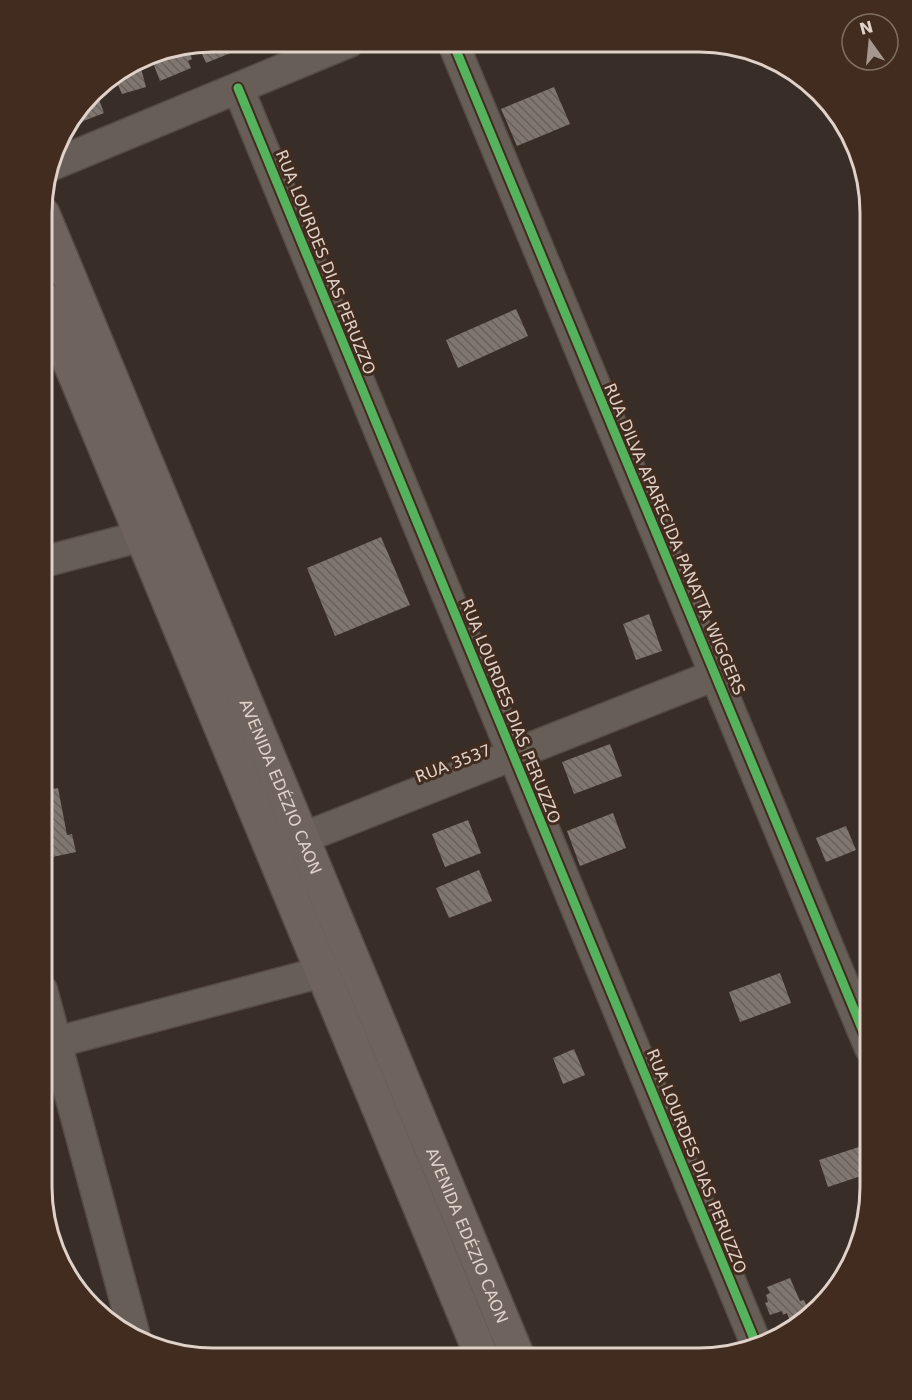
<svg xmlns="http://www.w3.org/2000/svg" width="912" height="1400" viewBox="0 0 912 1400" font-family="'DejaVu Sans',sans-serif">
<defs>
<pattern id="building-back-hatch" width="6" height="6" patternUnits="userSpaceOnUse" patternTransform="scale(1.5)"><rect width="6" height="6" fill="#807670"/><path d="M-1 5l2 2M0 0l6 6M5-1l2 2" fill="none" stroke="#68605b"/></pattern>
</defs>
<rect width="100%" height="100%" fill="#392e27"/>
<path fill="url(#building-back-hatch)" d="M214,42H229L233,52L206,63L198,45Z
M188,47L192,59L188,61L191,68L160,81L150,55Z
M139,61L146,87L122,94L118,85L110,87L107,81Z
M554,87L570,124L517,146L501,109Z
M96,91L104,113L68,127Z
M516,309L528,336L458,368L446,340Z
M381,537L410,605L335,636L307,568Z
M649,614L662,651L636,660L623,624Z
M610,744L622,776L574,794L562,762Z
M58,788L67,835L72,834L76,852L43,859V791Z
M613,813L626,848L580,866L567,831Z
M468,820L481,853L445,867L432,834Z
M846,826L856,850L826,862L816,838Z
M479,870L492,901L449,918L436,888Z
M780,973L791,1003L740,1022L729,992Z
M574,1049L585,1075L563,1084L553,1058Z
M865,1145L870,1159V1173L828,1187L819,1160Z
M790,1278L800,1301L804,1300L809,1311L791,1324L787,1313L783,1315L782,1311L770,1315L765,1303L768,1302L766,1295L770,1293L767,1287Z"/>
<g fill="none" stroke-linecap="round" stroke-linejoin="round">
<g stroke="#564b45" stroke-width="33">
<path id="minor" d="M453,43L870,1048
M238,88L757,1346
M52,165L349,42
M43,562L142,536
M280,847L715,675
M42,990L134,1333
M42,1046L322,972"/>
</g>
<g stroke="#564b45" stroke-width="36">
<g id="major">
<path id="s1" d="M43,214L518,1357"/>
<path d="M43,298L482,1357"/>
</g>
</g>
<use href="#minor" stroke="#675e58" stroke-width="30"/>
<use href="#major" stroke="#6f645d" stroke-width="33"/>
<g stroke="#412c1f" stroke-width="13">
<path id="cycleway" d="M453,43L870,1048
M238,88L757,1346"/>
</g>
<use href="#cycleway" stroke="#56b35d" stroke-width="9"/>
</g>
<g text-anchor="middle" stroke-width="6" stroke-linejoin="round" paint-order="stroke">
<g font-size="16" fill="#e0d1c9" stroke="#412c1f">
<text transform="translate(326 262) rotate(68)" y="6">RUA LOURDES DIAS PERUZZO</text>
<text transform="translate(675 539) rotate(67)" y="6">RUA DILVA APARECIDA PANATTA WIGGERS</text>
<text transform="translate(511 711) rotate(68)" y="6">RUA LOURDES DIAS PERUZZO</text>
<text transform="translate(453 763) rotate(-21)" y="6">RUA 3537</text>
<text dy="6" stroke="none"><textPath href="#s1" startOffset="620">AVENIDA EDÉZIO CAON</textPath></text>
<text transform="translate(697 1161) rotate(68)" y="6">RUA LOURDES DIAS PERUZZO</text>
<text dy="6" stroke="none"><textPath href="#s1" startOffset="1106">AVENIDA EDÉZIO CAON</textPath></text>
</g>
</g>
<path d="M0 0H912V1400H0ZM213 52H699A161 161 0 0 1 860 213V1187A161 161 0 0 1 699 1348H213A161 161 0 0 1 52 1187V213A161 161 0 0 1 213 52Z" fill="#412c1f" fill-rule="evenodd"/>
<path fill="none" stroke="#e0d1c9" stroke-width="3" d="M213 52H699A161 161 0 0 1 860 213V1187A161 161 0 0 1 699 1348H213A161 161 0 0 1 52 1187V213A161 161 0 0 1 213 52Z"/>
<g transform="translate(870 42) rotate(345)"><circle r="28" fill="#412c1f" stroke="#816e63" stroke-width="1.5"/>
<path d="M0-4.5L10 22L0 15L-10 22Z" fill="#a69890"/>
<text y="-9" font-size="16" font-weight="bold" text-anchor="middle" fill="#e0d1c9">N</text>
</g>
</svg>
